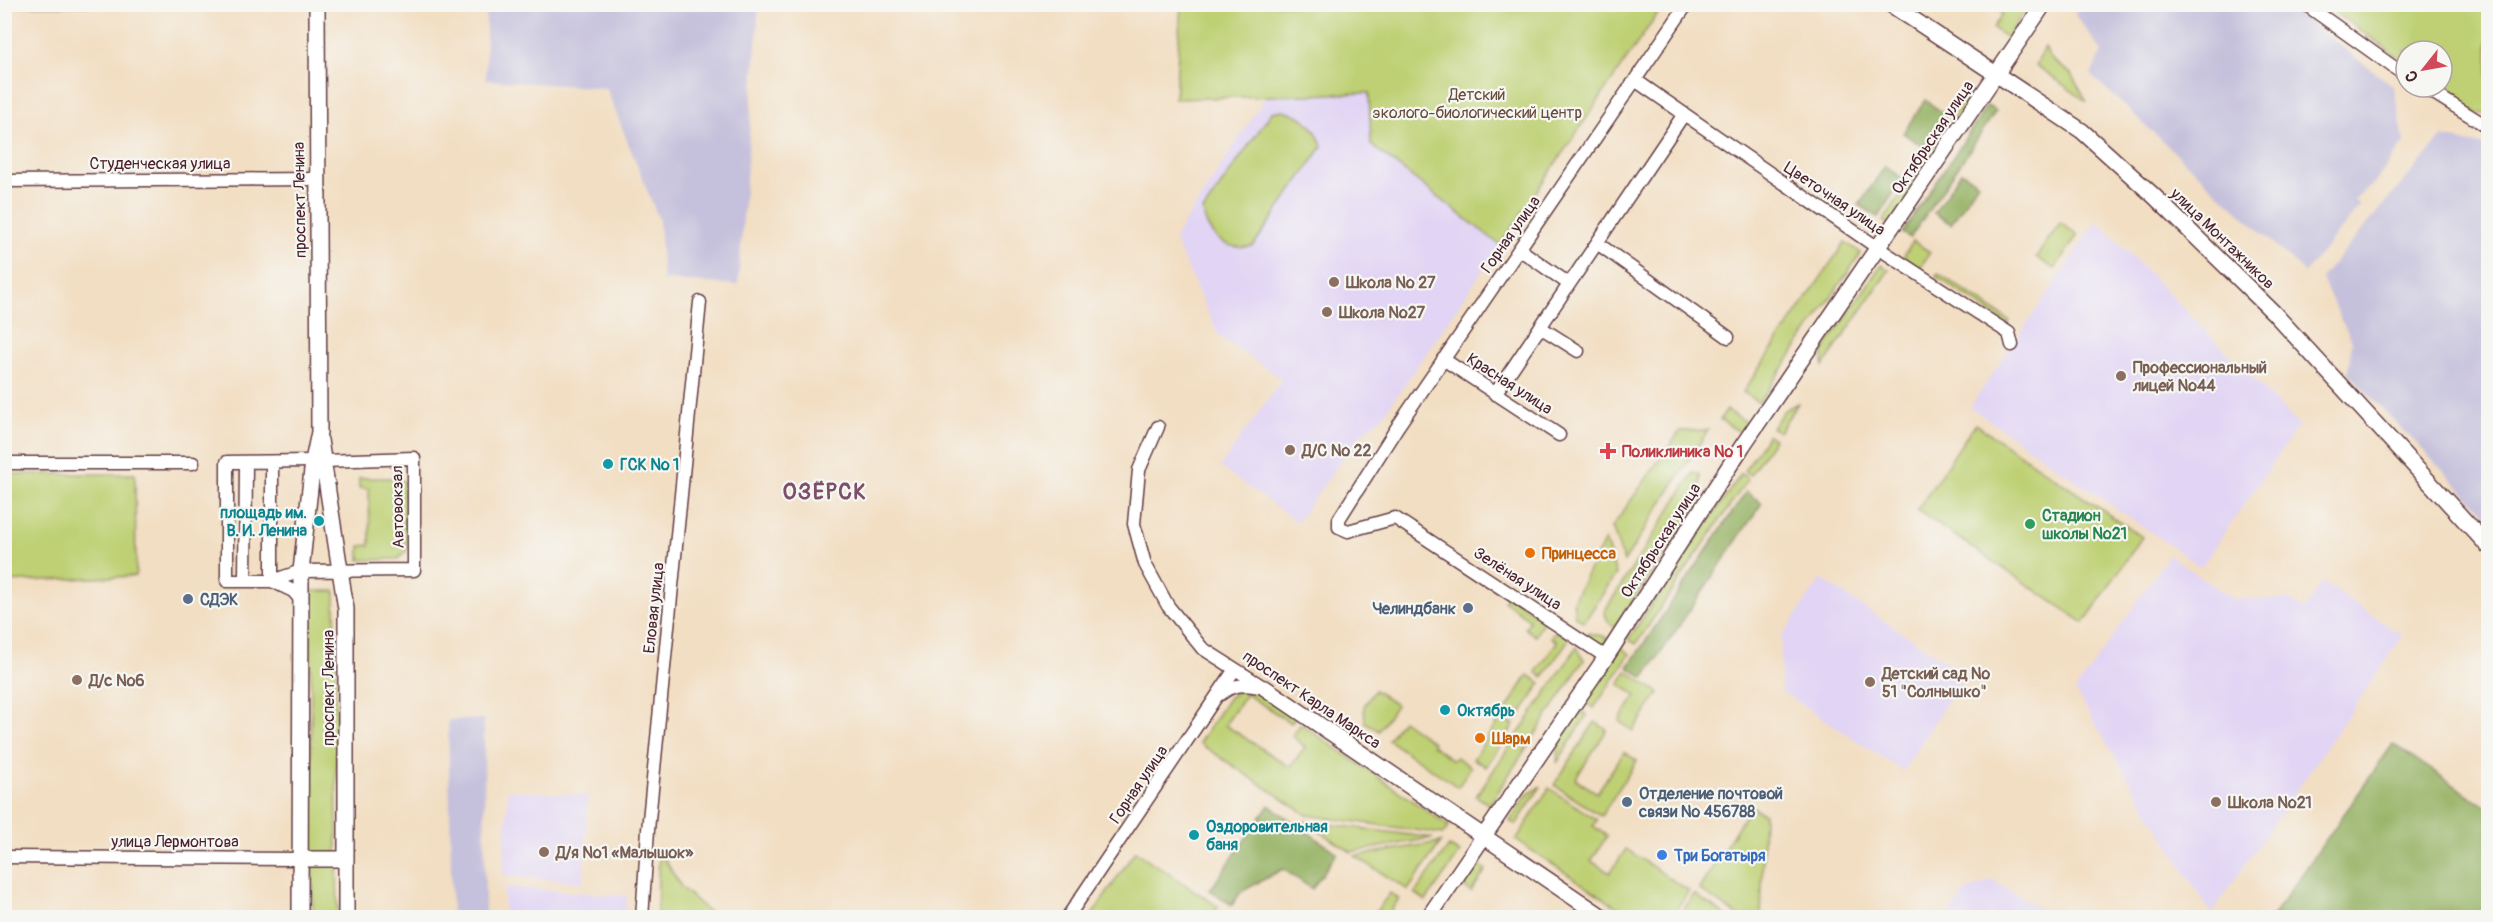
<svg xmlns="http://www.w3.org/2000/svg" width="2493" height="922" viewBox="0 0 2493 922" font-family="Pangolin,sans-serif">
<rect width="100%" height="100%" fill="#f6f6f2"/>
<filter id="ink" filterUnits="userSpaceOnUse"><feTurbulence type="fractalNoise" baseFrequency=".0167" numOctaves="2"/><feDisplacementMap in="SourceGraphic" scale="12" xChannelSelector="R" yChannelSelector="G"/><feConvolveMatrix kernelMatrix="1 2 1 2 8 2 1 2 1" color-interpolation-filters="sRGB"/></filter>
<filter id="wash" filterUnits="userSpaceOnUse"><feTurbulence type="fractalNoise" baseFrequency=".008" numOctaves="4" result="noise"/><feDisplacementMap in="SourceGraphic" scale="24" xChannelSelector="R" yChannelSelector="G"/><feGaussianBlur stdDeviation="1.35" result="paint"/><feColorMatrix in="noise" values="0 0 0 0 0 0 0 0 0 0 0 0 0 0 0 0 0 1.4 0 .05"/><feComposite in="paint" operator="in"/></filter>
<g filter="url(#wash)">
<rect width="100%" height="100%" fill="#f2dec2"/>
<path fill="#e1d4f4" d="M1369,92L1371,145L1500,245L1383,416L1360,435L1297,522L1220,467L1282,379L1219,336L1174,239L1266,96Z
M2097,221L2299,425L2201,567L1970,407Z
M2169,555L2233,599H2288L2304,610L2323,582L2403,636L2211,914L2075,691Z
M1821,579L1965,674L1903,771L1781,691V638Z
M508,790L588,796L583,882L503,876Z
M1992,880L2053,917H1948L1964,893Z
M504,887L627,896L625,917H504Z"/>
<path fill="#c5c0db" d="M486,5H759L738,285L663,280L659,220L606,88L486,80Z
M2085,5H2288L2394,87L2404,142L2374,184L2354,200L2360,206L2305,273L2091,75L2102,52L2074,13Z
M2442,137L2488,146V517L2348,373L2352,341L2321,278Z
M484,719L485,917H452L448,720Z"/>
<path fill="#bed073" stroke="#84784f" stroke-width="1.5" d="M5,4H223V5L5,6Z
M1651,4L1660,10L1500,245L1371,145L1369,93L1175,99L1181,5Z
M1990,5H2028L2007,38L1993,28L2003,13Z
M2325,5H2488V113L2476,114L2439,87H2442V51H2406V63Z
M2045,47L2049,57L2071,74L2087,102L2036,65Z
M1969,93L1977,99L1891,226L1883,221Z
M1283,110C1303,115 1317,127 1322,147L1253,246C1227,252 1207,237 1203,211L1272,112Z
M2060,223L2078,235L2054,269L2036,257Z
M1913,241L1930,252L1920,268L1903,257Z
M1845,242L1861,253L1759,403L1743,392Z
M1881,265L1889,270L1823,366V351Z
M1938,273L2010,321L2008,324L1936,276Z
M1798,403L1779,432L1772,428L1784,410Z
M1727,410L1746,422L1740,432L1720,420Z
M1975,424L2142,537L2084,623L1917,510Z
M1708,430L1624,562L1612,527L1680,431Z
M1768,435L1774,439L1750,475L1744,471Z
M1694,472L1700,475L1701,501L1615,627L1609,623L1604,612Z
M5,474H135L136,576L5,582Z
M1741,474L1748,479L1636,644L1628,639Z
M359,478H396L404,482L407,550L398,559L360,560V546L370,545L369,489L359,488Z
M1605,540L1616,574L1584,622L1575,616L1573,601Z
M310,591H335L337,853L312,854Z
M1508,595L1544,620L1535,636L1525,628L1530,620L1504,601Z
M1559,632L1569,639L1543,677L1536,672L1557,642L1551,637L1553,633Z
M1588,633L1603,636L1608,639L1601,649L1585,637Z
M1577,647L1584,660L1489,805L1476,796Z
M1620,647L1630,654L1594,708L1583,701Z
M1627,671L1659,693L1633,731L1619,721L1636,695L1619,684Z
M1528,675L1541,683L1516,721L1504,713Z
M1375,690L1396,705L1379,731L1365,722L1364,706Z
M1239,691L1256,693L1295,718L1291,723L1246,694L1225,725L1290,767L1305,747L1292,736L1301,724L1449,826L1443,834L1307,815L1199,743L1229,697Z
M1579,710L1587,715L1557,763L1559,744Z
M1501,717L1514,725L1486,767L1473,759Z
M1402,720L1433,742L1432,745L1453,760L1456,757L1471,767L1458,787L1388,740Z
M1595,722L1607,730L1575,779L1597,793L1624,752L1637,761L1601,816L1554,785Z
M1541,786L1516,825L1510,821L1527,795Z
M1549,788L1597,820L1593,826L1607,836L1591,861L1610,873L1626,849L1689,891L1671,917H1632L1516,840Z
M1751,806L1764,814L1761,917H1740L1699,889Z
M1304,821L1433,838L1351,852Z
M1441,842L1408,890L1355,856Z
M1449,846L1460,853L1426,901L1415,893Z
M659,850L682,888L714,917L657,915Z
M1135,851L1219,907L1207,917H1183L1181,915L1178,918L1091,917Z
M312,865H337L338,917H313Z
M1478,865L1486,870L1471,892L1464,887Z
M1390,893L1399,899L1386,917H1372Z
M1694,894L1728,917H1678Z"/>
<path fill="#96b265" stroke="#706848" stroke-width="1.5" d="M1925,100L1946,115L1924,147L1903,133Z
M1987,106L1996,111L1910,238L1902,233Z
M1885,166L1903,179L1878,217L1859,205Z
M1961,172L1978,183L1951,224L1934,213Z
M1746,492L1762,503L1644,678L1628,667Z
M2393,744L2488,808V917H2272Z
M1269,805L1337,853L1312,889L1283,869L1241,892L1232,905L1210,890Z"/>
</g>
<g filter="url(#ink)">
<g fill="none" stroke-linecap="round" stroke-linejoin="round">
<g stroke="#633c42" stroke-width="15">
<path id="minor" d="M2305,4L2406,76
M1635,80L1878,248L2009,333L2012,345
M2424,87L2488,127
M4,181L316,179
M1597,243L1728,337
M1519,249L1569,284
M1540,327L1578,351
M1443,359L1559,435
M1495,394L1684,114
M1158,427L1139,470L1134,524L1145,564L1168,606L1202,648L1265,688
M313,461L227,462V581H272L301,571L414,570V458L324,461
M272,462V581
M4,463H193
M245,581L246,462
M272,581L293,591L301,600
M1606,657L1395,518L1348,531L1339,527V519L1398,426L1687,4
M1221,694C1233,684 1245,684 1260,687
M4,857L301,859
M642,918L648,830L700,302
M1067,918L1235,669"/>
</g>
<g stroke="#633c42" stroke-width="18">
<path id="tertiary" d="M1890,4L2082,131L2154,196L2273,312L2488,546
M320,440L346,609V918
M1265,688L1604,918
M301,859H346
M300,918L301,571L313,461L319,432L317,4
M1428,918L1606,657L1743,445L2044,4"/>
</g>
<use href="#minor" stroke="#fff" stroke-width="12"/>
<use href="#tertiary" stroke="#fff" stroke-width="15"/>
</g>
</g>
<g fill="#8d6e63" stroke="#f6f6f2" stroke-width="2">
<circle cx="1334" cy="282" r="6"/>
<circle cx="1327" cy="312" r="6"/>
<circle cx="2121" cy="376" r="6"/>
<circle cx="1290" cy="450" r="6"/>
<circle cx="77" cy="680" r="6"/>
<circle cx="1870" cy="682" r="6"/>
<circle cx="2216" cy="802" r="6"/>
<circle cx="544" cy="852" r="6"/>
</g>
<path fill="#e0444e" stroke="#f6f6f2" stroke-width="2" d="M1605 442h6v6h6v6h-6v6h-6v-6h-6v-6h6z"/>
<g fill="#0f9aa8" stroke="#f6f6f2" stroke-width="2">
<circle cx="608" cy="464" r="6"/>
<circle cx="319" cy="521" r="6"/>
<circle cx="1445" cy="710" r="6"/>
<circle cx="1194" cy="835" r="6"/>
</g>
<circle fill="#2e9e5b" stroke="#f6f6f2" stroke-width="2" cx="2030" cy="524" r="6"/>
<g fill="#e8710a" stroke="#f6f6f2" stroke-width="2">
<circle cx="1530" cy="553" r="6"/>
<circle cx="1480" cy="738" r="6"/>
</g>
<g fill="#5c6f8a" stroke="#f6f6f2" stroke-width="2">
<circle cx="188" cy="599" r="6"/>
<circle cx="1468" cy="608" r="6"/>
<circle cx="1627" cy="802" r="6"/>
</g>
<circle fill="#3f7fe0" stroke="#f6f6f2" stroke-width="2" cx="1662" cy="855" r="6"/>
<g text-anchor="middle" stroke-width="4.5" stroke-linejoin="round" paint-order="stroke">
<g font-size="16" fill="#674b3d" stroke="#f6f6f2">
<text x="1477" y="100">Детский<tspan x="1477" dy="18">эколого-биологический центр</tspan></text>
</g>
<g font-size="16" fill="#4a1f2b" stroke="#f6f6f2">
<text transform="translate(1932 137) rotate(-56)" y="6">Октябрьская улица</text>
<text x="160" y="169">Студенческая улица</text>
<text transform="translate(1835 198) rotate(34)" y="6">Цветочная улица</text>
<text transform="translate(299 200) rotate(-91)" y="6">проспект Ленина</text>
<text transform="translate(1510 234) rotate(-55)" y="6">Горная улица</text>
<text transform="translate(2223 238) rotate(44)" y="6">улица Монтажников</text>
<text transform="translate(1510 383) rotate(33)" y="6">Красная улица</text>
<text transform="translate(397 507) rotate(-91)" y="6">Автовокзал</text>
<text transform="translate(1660 540) rotate(-57)" y="6">Октябрьская улица</text>
<text transform="translate(1518 578) rotate(33)" y="6">Зелёная улица</text>
<text transform="translate(653 608) rotate(-84)" y="6">Еловая улица</text>
<text transform="translate(328 688) rotate(-90)" y="6">проспект Ленина</text>
<text transform="translate(1312 699) rotate(34)" y="6">проспект Карла Маркса</text>
<text transform="translate(1138 784) rotate(-56)" y="6">Горная улица</text>
<text x="175" y="847">улица Лермонтова</text>
</g>
<g font-size="16" font-weight="bold" fill="#785e54" stroke="#f6f6f2" text-anchor="start">
<text x="1346" y="288">Школа № 27</text>
<text x="1339" y="318">Школа №27</text>
<text x="2133" y="373">Профессиональный<tspan x="2133" dy="18">лицей №44</tspan></text>
<text x="1302" y="456">Д/С № 22</text>
<text x="1882" y="679">Детский сад №<tspan x="1882" dy="18">51 "Солнышко"</tspan></text>
<text x="89" y="686">Д/с №6</text>
<text x="2228" y="808">Школа №21</text>
<text x="556" y="858">Д/я №1 «Малышок»</text>
</g>
<g font-size="16" font-weight="bold" fill="#be3a42" stroke="#f6f6f2" text-anchor="start">
<text x="1622" y="457">Поликлиника № 1</text>
</g>
<g font-size="16" font-weight="bold" fill="#0d838f" stroke="#f6f6f2" text-anchor="start">
<text x="620" y="470">ГСК № 1</text>
<text x="307" y="518" text-anchor="end">площадь им.<tspan x="307" dy="18">В. И. Ленина</tspan></text>
<text x="1457" y="716">Октябрь</text>
<text x="1206" y="832">Оздоровительная<tspan x="1206" dy="18">баня</tspan></text>
</g>
<g font-size="16" font-weight="bold" fill="#27864d" stroke="#f6f6f2" text-anchor="start">
<text x="2042" y="521">Стадион<tspan x="2042" dy="18">школы №21</tspan></text>
</g>
<g font-size="16" font-weight="bold" fill="#c56008" stroke="#f6f6f2" text-anchor="start">
<text x="1542" y="559">Принцесса</text>
<text x="1492" y="744">Шарм</text>
</g>
<g font-size="16" font-weight="bold" fill="#4e5e75" stroke="#f6f6f2" text-anchor="start">
<text x="200" y="605">СДЭК</text>
<text x="1456" y="614" text-anchor="end">Челиндбанк</text>
<text x="1639" y="799">Отделение почтовой<tspan x="1639" dy="18">связи № 456788</tspan></text>
</g>
<g font-size="16" font-weight="bold" fill="#366cbe" stroke="#f6f6f2" text-anchor="start">
<text x="1674" y="861">Три Богатыря</text>
</g>
<g font-size="22" font-weight="bold" letter-spacing="1.5" fill="#7d4f69" stroke="#f6f6f2">
<text x="825" y="499">ОЗЁРСК</text>
</g>
</g>
<rect width="2493" height="922" fill="none" stroke="#f6f6f2" stroke-width="24"/>
<g transform="translate(2424 69) rotate(239)"><circle r="28" fill="#f6f6f2" stroke="#b1a0a2" stroke-width="1.5"/>
<path d="M0-4.5L10 22L0 15L-10 22Z" fill="#d1495b"/>
<text y="-9" font-size="16" font-weight="bold" text-anchor="middle" fill="#4a1f2b">С</text>
</g>
</svg>
